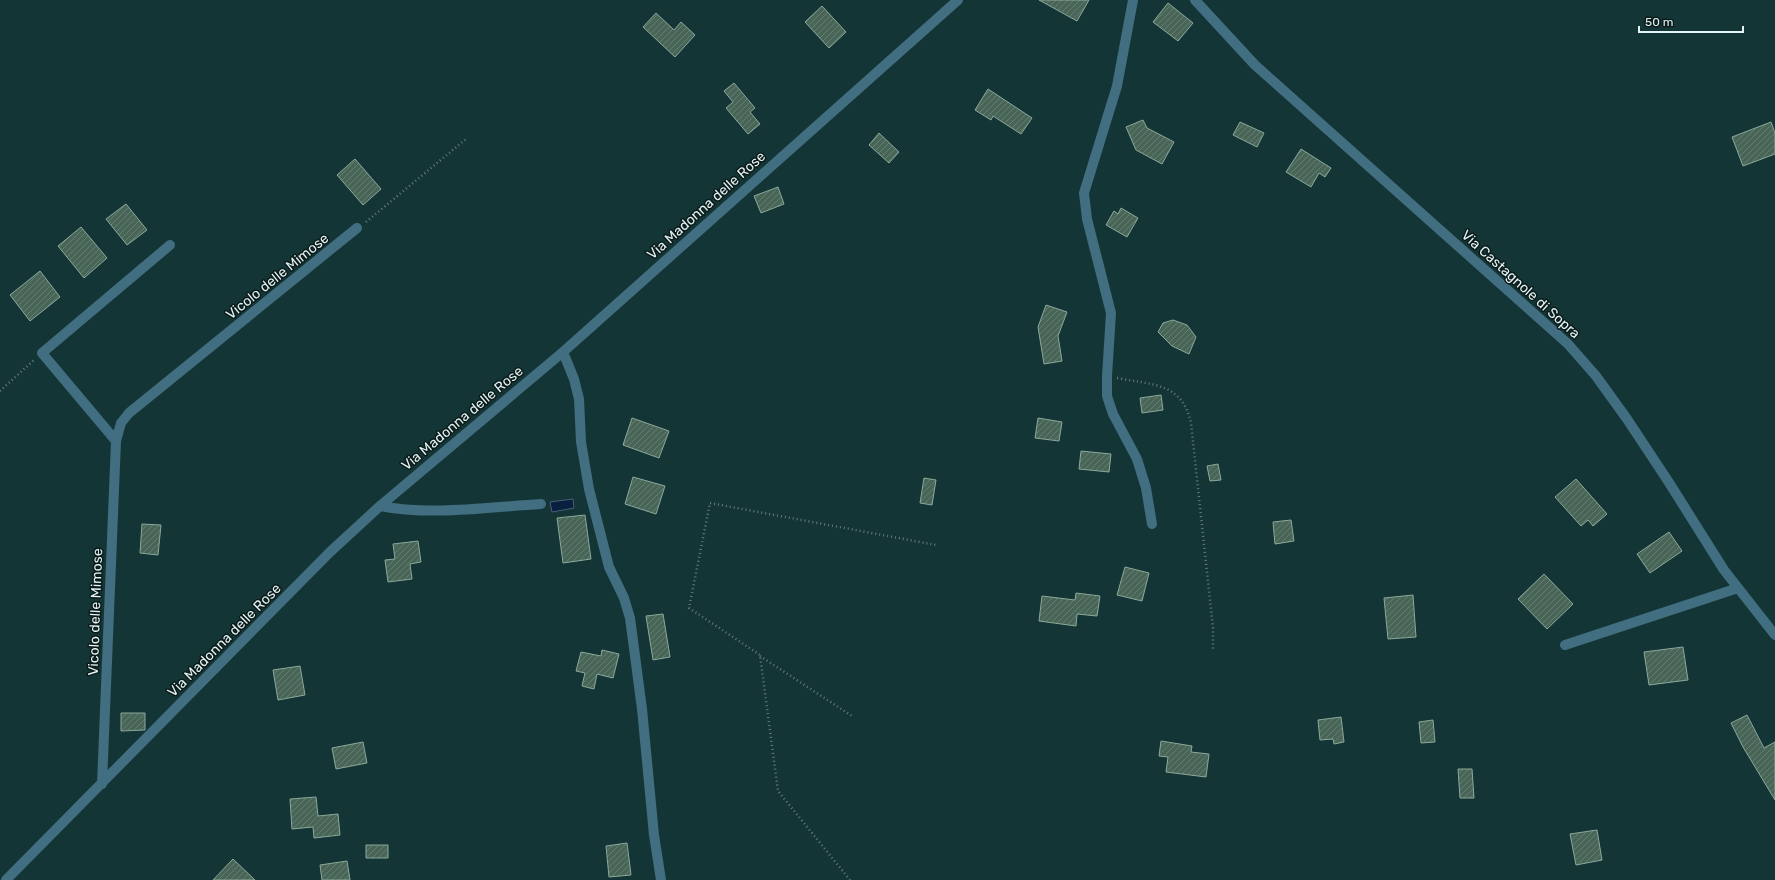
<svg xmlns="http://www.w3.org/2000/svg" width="1775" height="880" viewBox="0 0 1775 880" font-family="Rubik,sans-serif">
<defs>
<pattern id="building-hatch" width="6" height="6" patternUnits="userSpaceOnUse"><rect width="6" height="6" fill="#496558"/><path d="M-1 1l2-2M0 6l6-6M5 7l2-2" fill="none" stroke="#637c70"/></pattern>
</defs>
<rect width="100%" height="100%" fill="#143535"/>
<path fill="#081f40" stroke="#495f76" d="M573,499L574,508L552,512L550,502Z"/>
<path fill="url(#building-hatch)" stroke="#8ba99b" d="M1039,0H1089L1077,21Z
M1168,3L1193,23L1178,41L1153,22Z
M822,6L846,32L829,48L805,22Z
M656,13L674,30L681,22L695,35L675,57L643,27Z
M734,83L755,108L750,112L760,124L748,134L726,108L733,102L724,91Z
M988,89L1032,118L1021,134L993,116L991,120L975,110Z
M1143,120L1147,128L1174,142L1162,164L1136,150L1126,127Z
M1240,122L1264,133L1257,147L1233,135Z
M1771,122L1775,133V154L1743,166L1732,137Z
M879,133L899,152L889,163L869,145Z
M1301,149L1331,168L1325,177L1319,173L1311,187L1286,172Z
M355,159L381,189L363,205L337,175Z
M778,187L784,204L761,213L754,196Z
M126,204L147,230L127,245L106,219Z
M1121,208L1138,218L1127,237L1106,225L1114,211L1118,214Z
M81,227L107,258L84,278L58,246Z
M40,271L60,297L30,321L10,295Z
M1046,305L1067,312L1058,336L1062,361L1044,364L1038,327Z
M1173,320L1187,325L1196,337L1189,354L1172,346L1158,332L1163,323Z
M1161,395L1163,410L1142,413L1140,398Z
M632,418L669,431L659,458L623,445Z
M1038,418L1062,422L1059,441L1035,438Z
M1081,451L1111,454L1109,472L1079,469Z
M1218,464L1221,480L1210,481L1207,466Z
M633,477L665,486L656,514L625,504Z
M924,478L936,480L932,505L920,503Z
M1576,479L1607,514L1593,526L1588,520L1581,526L1555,497Z
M585,515L591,559L563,563L557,518Z
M1291,520L1294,541L1275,544L1273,522Z
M142,524L161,525L158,555L140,553Z
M1669,532L1682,551L1650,573L1637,554Z
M418,541L421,562L410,564L412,579L388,582L385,560L395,559L393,544Z
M1125,567L1149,573L1142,601L1117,595Z
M1544,574L1573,604L1547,629L1518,599Z
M1076,593L1100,596L1097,616L1077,614L1076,626L1039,621L1042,596L1075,600Z
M1413,595L1416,637L1388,639L1384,598Z
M663,614L670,657L653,660L646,616Z
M1683,647L1688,680L1649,685L1644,652Z
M602,650L619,654L613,678L597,674L594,689L582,686L585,673L576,671L581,652L601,656Z
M300,666L305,695L278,700L273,670Z
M121,713H145V730L121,731Z
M1747,715L1764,748L1775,742V800L1743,747L1731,723Z
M1341,717L1344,742L1334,744L1333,739L1320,740L1318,720Z
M1433,720L1435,742L1421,743L1419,722Z
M1161,741L1192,746L1191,752L1209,754L1206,777L1166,772L1168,757L1159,756Z
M363,742L367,763L336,769L332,748Z
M1458,769H1472L1474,798H1460Z
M316,797L318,816L338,814L340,835L314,838L313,827L292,829L290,799Z
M1597,830L1602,860L1576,865L1570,834Z
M627,843L631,875L609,877L606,846Z
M366,845H388V858H366Z
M233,859L255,880H213Z
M347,861L350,880H322L320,865Z"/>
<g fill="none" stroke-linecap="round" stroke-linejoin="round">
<path stroke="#627d7d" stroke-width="2.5" stroke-dasharray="1 3" stroke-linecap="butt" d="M366,222L466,139
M1117,378C1152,385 1182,382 1191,423L1213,628V651
M0,391L34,360
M760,656L852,716
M850,880L778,791L760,655L689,608L710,503L936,545"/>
<path stroke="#416e80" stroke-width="10" d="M1133,0L1117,86L1084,193L1087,219L1111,313L1107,376V396L1113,414L1137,459L1146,488L1152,524
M1195,0L1255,65L1568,344L1596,376L1627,419L1668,481L1724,570L1775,635
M563,352L574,379L579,399L581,442L589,489L609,567L624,598L630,618L642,709L654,835L661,880
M116,441L42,353L170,245
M380,506C432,516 488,507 541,504
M1565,645L1738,588
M102,784L116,441L121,423L129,413L357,228
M6,880L330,552L380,506L563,352L958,0"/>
</g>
<g text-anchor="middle" stroke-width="3" stroke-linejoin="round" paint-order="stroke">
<g font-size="14" fill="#e1f3f3" stroke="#0c1a1a">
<text transform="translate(706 205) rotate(-42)" y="5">Via Madonna delle Rose</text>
<text transform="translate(277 276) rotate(-39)" y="5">Vicolo delle Mimose</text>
<text transform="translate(1521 284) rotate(42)" y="5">Via Castagnole di Sopra</text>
<text transform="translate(462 418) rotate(-40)" y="5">Via Madonna delle Rose</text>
<text transform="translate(95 612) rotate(-88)" y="5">Vicolo delle Mimose</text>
<text transform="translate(224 640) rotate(-45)" y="5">Via Madonna delle Rose</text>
</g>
</g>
<path d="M1639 26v6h104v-6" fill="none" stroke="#e1f3f3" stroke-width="2"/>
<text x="1645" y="26" font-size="12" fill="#e1f3f3" stroke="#0c1a1a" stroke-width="3" paint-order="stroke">50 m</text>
</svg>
